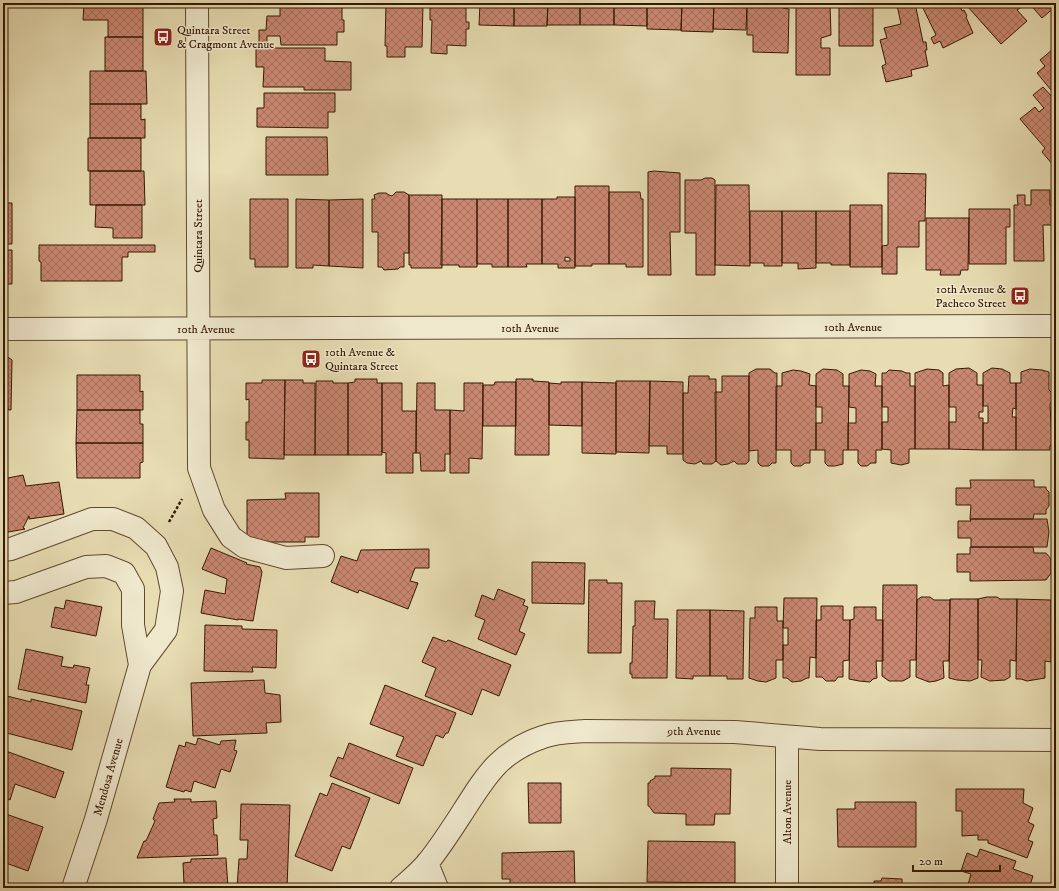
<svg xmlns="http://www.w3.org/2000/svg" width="1059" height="891" viewBox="0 0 1059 891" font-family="'IM FELL DW Pica',serif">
<defs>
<pattern id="building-cross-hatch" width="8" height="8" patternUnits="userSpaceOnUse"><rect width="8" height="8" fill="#ca8872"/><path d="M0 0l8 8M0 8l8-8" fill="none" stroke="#a56e5b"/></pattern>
</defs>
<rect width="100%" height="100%" fill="#e7dcb2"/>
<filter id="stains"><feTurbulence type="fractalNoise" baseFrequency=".005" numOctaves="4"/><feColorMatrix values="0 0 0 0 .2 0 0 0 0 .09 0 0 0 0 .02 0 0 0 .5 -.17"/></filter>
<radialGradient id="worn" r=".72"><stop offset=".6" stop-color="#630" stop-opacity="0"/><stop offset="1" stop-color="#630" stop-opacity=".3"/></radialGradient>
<path fill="url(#building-cross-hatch)" stroke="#361802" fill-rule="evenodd" d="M84,3H143V37H108V20H83Z
M314,3H342V20H344V32H337V45H281L280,36H267V45H259V30H266L267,16H280V4H298L299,7H314Z
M386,3H423L422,47H405V57H387V46H385Z
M430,3H466V22H469V29H466V46L447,45V54L431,53L432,20H430Z
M480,3H514V26L479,25Z
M514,3H548L547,26H514Z
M548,3H580V25H547Z
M580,3H614V25H580Z
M614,3H647V26L614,25Z
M647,3H682L681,30L647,29Z
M682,3H714L713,32L681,31Z
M714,3H747L746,30L713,29Z
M747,3H783V8L789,9L788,53L753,52V35H747Z
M796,3H820V5H830L831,35L821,38V48H830V75H796Z
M839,3H873V46H839Z
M882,3H915L923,42H926L927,50H925L928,66L911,70L912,76L886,82L882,66L886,64L880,40L887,38L884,28L901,24L897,5H882Z
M927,3H959L962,11L964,10L967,16L966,17L973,33L943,48L940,41L934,44L931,38L936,35L922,6Z
M965,3H1011L1014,6L1016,4L1020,8L1017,10L1027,21L1001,44L968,7Z
M1029,3H1056V6L1042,18Z
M105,37H143V71H105Z
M256,48H325V61L351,62V90H304V87H263L264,67H256Z
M1052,50L1056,55V96L1037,73L1045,66L1040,60Z
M90,71H146L147,104H90Z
M1043,87L1055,100L1052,102L1056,106V165H1053L1042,152L1045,148L1020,119L1035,107L1039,112L1044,108L1033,95Z
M264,93H335V112H328V128L257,127V108H264Z
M90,104H141V120L145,119V138H90Z
M266,137H327L328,175H266Z
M88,138H141V171H88Z
M90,171H144L145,205H90Z
M654,171L680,173V232H670L671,275H648V172Z
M888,173L926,174L925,221H919V247H897V274H882V246L888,245Z
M705,178H712L715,180V275H696V233H685V180H701Z
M716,185H749L750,266L715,265Z
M575,186H609V264H592V266H575Z
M1031,190H1050V205H1056V225H1043L1044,261H1014V205H1018L1017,195H1025V205H1031Z
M396,192H404L409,195V253H404V267H400L398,269L384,270L382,267H378V232H372V199H375L374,195L379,193H386L389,195L392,196Z
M609,192H640L641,199H643V267H626V264H609Z
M409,195H442V268H411V265H409Z
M557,197H575V268H558V264H542V199H557ZM565,257L570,258V261H565Z
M250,199H288V267H255V259H250Z
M296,199L329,200V266L313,265V268H296Z
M363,199V268L329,266V200Z
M442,199H477V267H459V265H441Z
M477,199H508V267H492V264H477Z
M508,199H542V264H526L527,267H508Z
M3,203H12V244H3Z
M96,205H142V238H113V228L95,227Z
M850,205H882V267H850Z
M969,209H1010V227H1006V264H969Z
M750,211H782V266H764V263H750Z
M782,211H816V268L798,269V263H782Z
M816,211H850V265H831V263H816Z
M926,218H969L968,270H961L960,275H940L941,270H926Z
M39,245H155V252H128V257H122V281H41V262L39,261Z
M3,250H12V284H3Z
M3,355H5L12,360L11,410L3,409Z
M969,368L977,373V385H983V412H979V418H983V450L949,449V422H956V407H949V373L956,369Z
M992,368L1002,369L1010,373V383H1016V409L1013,408L1012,417H1016V450H983V423H988V406H983V373Z
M756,369H770L775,373H777L776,463H772L769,466H761L758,463V450L749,451V373Z
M823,369L837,370L843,374V386H849L848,450H843V464L835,466H828L825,463V450H816V423H822V407H816V374Z
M927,369L939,370L943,373V386L949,385V449H915V373Z
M1030,369L1042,370L1049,372V390L1053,394L1052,401L1050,404L1052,443L1050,446V450H1016V383H1021V372Z
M793,370L801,371L810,374L809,385L816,386V450H810V463H805L801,466H794L791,463V450H776V386H782V373Z
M861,370L870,371L876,374L875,386H882V450H876V463H871L867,466H861L858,463V450H848V423H856V408L849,407V374Z
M889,370L902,371L906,373H910V386H915V449H909V463L901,465L891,463V450L882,449V422H888V407H882V373H886Z
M77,375H140V392L143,391V410H77Z
M689,376H709V379H716V461L712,464H703L701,461L695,464L687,463L683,460V393H688Z
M722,376H749V461L746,464H737L734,461L728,464L721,465L716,461L715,392H722Z
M355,379H377V383H382V455H348V383L355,382Z
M516,379H533V381L549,382V455H515Z
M262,380H285L284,459L249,458V440H246V422H249V399L246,400V383H262Z
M285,380H303V383H315V455H284Z
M316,381H333V383H348V455H315Z
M616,381H650L649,453L616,452Z
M650,381L683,382V454H667V446H649Z
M495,382H516V426H483V385H494Z
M561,382H582V426L549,425V383L561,384Z
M582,382L616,383V454L582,453Z
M382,383H402V411H416V453H413V473H386V453L382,452Z
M417,383H435V410H450V454H445V471H421L420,453H416Z
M464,383H483L482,459L469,458V473H450V410L464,411Z
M77,410H140V424H143V443H76Z
M76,443H143V462L140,463V478H77Z
M23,475L26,486L59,482L64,514L29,519V516L23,528L25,529L3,533V479Z
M970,480H1034V487H1046V489L1049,492V506L1046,510V514H1034L1033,519H970L971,505H956V488H971Z
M285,493H319V537H305V542H247V500L286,499Z
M970,519H1047L1049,532L1047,547H971V538H958V521H971Z
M970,547H1033L1034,553H1046L1051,559V573L1046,580L970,581V572H957V554H970Z
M211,548L247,563L246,564L260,567L262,572L253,621L238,619V620L201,613L205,590L225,594L227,579L202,569Z
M429,549V568H415L410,581L418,583L408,609L359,590L358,593L331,582L341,556L357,561L361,550Z
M532,562L585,563L584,604L532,603Z
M589,580H607V583H622L621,653H588Z
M883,585H917L916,660H910V677L903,681H889L882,676Z
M498,589L525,600L523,605L528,607L519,631L525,634L516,655L478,639L485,620L475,616L482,595L494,600Z
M921,597H930L934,600H950L949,661H943L944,678L936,681L929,682L916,677L917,600Z
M987,597H997L1000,599H1017L1016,661L1010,660V677L1005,680L990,681L981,677L982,660H978V599Z
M784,598H817L816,658L810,657L809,678H807L801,681L792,682L787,678H783V645H788V628H783Z
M950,599H978V678L970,681L957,680L949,678Z
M1017,599L1051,600V662L1045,661V678L1027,681L1021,679H1016Z
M66,600L102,607L96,636L51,627L55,607L64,609Z
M635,601H655L654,619H668L667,678H632V674H630V663H632L633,626H635Z
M821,606H843V620H850L849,660L843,661V677H838L835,681H826L822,677H816V620H821Z
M755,607H777V621H783V660H776V678L766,682L758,681L749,678L750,618H755Z
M854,607H876V620H883V661H876L877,678L873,679L870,682L859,681L849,679L850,620L854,619Z
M677,610H710V676H693V679L676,678Z
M710,610L744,611L743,679H727V676H710Z
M205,625L242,626V629L277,630L276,668L252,667L253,672L204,671Z
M433,637L446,642L448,640L511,665L499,696L482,689L472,715L425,696L436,668L422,662Z
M26,649L63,657L61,666L73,668L74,665L90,668L86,685H89L86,703L18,689Z
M264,680L265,693L280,695L281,722L266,723L267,733L193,736L191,683Z
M385,685L456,713L448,733H446L443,738L436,735L423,766L396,756L404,737L370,724Z
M3,695L31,702V699L82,711L72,750L3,732Z
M198,738L220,745L221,741L236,740L234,750L237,751L230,772L221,769L215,788L194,781L191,792L185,790L184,792L166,787L179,745L185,747L186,742L196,745Z
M349,743L413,768L399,804L330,776L338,757L343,759Z
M3,750L64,772L55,798L15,784L10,800L6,798V800L3,799Z
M671,768L731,769L730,814H715L714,825H686V814L654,813L649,806H648V783H650V781L655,778V776H671Z
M332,783L370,798L350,849L342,846L332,871L295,856L320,793L327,796Z
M528,783H561V823H529Z
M956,789H1024L1023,803L1033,808L1028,822L1034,825L1028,840L1033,842L1027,858L988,843V840H978V835L962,836V811H956Z
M174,799H191V802L216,801L217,818L213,819L214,835H217L218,855L137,858L144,841H146L155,821L153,819L159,803L175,802Z
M855,802H916V847H838L837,809H855Z
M241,804L290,805L287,888H237L239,859H247L248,840H240Z
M3,813L43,827L28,871L3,862Z
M648,841L735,842V883L647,882Z
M980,849L1016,861L1013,869L1033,876L1029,888H967L971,874L961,871L967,853L977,857Z
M574,851L575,888H510V879H502V853Z
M226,858L228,888H127L126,886L184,884L183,863L191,862V859Z
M882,878L902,879V888H874V881H881Z"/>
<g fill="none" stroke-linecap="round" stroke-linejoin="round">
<g stroke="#62492e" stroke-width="24">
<path id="minor" d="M197,3L199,468L214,510L231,537L245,547L286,558L323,556
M3,329L1056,326
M3,550L11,549L92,519H113L136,528L156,546L167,567L172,591L166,630L140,665L96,819L73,888
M3,593L16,592L86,567L106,566L124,573L133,589V625L140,665
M787,737V888
M427,863L437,888
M401,888C410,880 420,872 428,862C441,846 453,827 464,810C487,774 501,751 543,737C556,732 571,732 585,731L735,732L820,739L1056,740"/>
</g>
<path stroke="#361802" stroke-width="2.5" stroke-dasharray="3 2" stroke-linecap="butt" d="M169,522L182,499"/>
<use href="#minor" stroke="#efe8cd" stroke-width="22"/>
</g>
<defs>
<g id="bus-square" transform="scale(1)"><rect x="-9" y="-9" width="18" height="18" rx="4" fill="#8f2418" stroke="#efe8cd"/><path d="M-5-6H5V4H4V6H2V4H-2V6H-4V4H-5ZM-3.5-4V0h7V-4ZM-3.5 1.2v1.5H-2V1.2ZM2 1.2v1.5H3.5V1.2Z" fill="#fff"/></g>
</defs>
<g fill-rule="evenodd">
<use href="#bus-square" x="163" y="37"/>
<use href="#bus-square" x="1020" y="296"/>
<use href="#bus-square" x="311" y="359"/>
</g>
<g text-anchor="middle" stroke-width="3" stroke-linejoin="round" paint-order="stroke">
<g font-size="12" fill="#361802" stroke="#efe8cd" text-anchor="start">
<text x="177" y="34">Quintara Street<tspan x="177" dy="14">&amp; Cragmont Avenue</tspan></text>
<text x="1006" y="293" text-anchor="end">10th Avenue &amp;<tspan x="1006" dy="14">Pacheco Street</tspan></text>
<text x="325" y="356">10th Avenue &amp;<tspan x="325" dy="14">Quintara Street</tspan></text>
</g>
<g font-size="12" fill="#361802" stroke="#efe8cd">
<text transform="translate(198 236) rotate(-90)" y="4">Quintara Street</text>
<text x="853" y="331">10th Avenue</text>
<text x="530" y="332">10th Avenue</text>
<text x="206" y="333">10th Avenue</text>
<text x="694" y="735">9th Avenue</text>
<text transform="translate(108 777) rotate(-74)" y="4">Mendosa Avenue</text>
<text transform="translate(787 812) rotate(-90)" y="4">Alton Avenue</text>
</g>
</g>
<rect width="1059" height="891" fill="none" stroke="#e7dcb2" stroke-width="16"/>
<rect x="4" y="4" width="1051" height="883" fill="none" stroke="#361802" stroke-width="2"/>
<rect x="8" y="8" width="1043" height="875" fill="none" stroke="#361802"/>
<path d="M913 865v6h87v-6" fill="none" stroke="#361802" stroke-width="2"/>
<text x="919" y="865" font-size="12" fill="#361802" stroke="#efe8cd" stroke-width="3" paint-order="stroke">20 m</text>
<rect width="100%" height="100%" filter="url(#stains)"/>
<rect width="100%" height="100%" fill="url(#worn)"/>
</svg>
